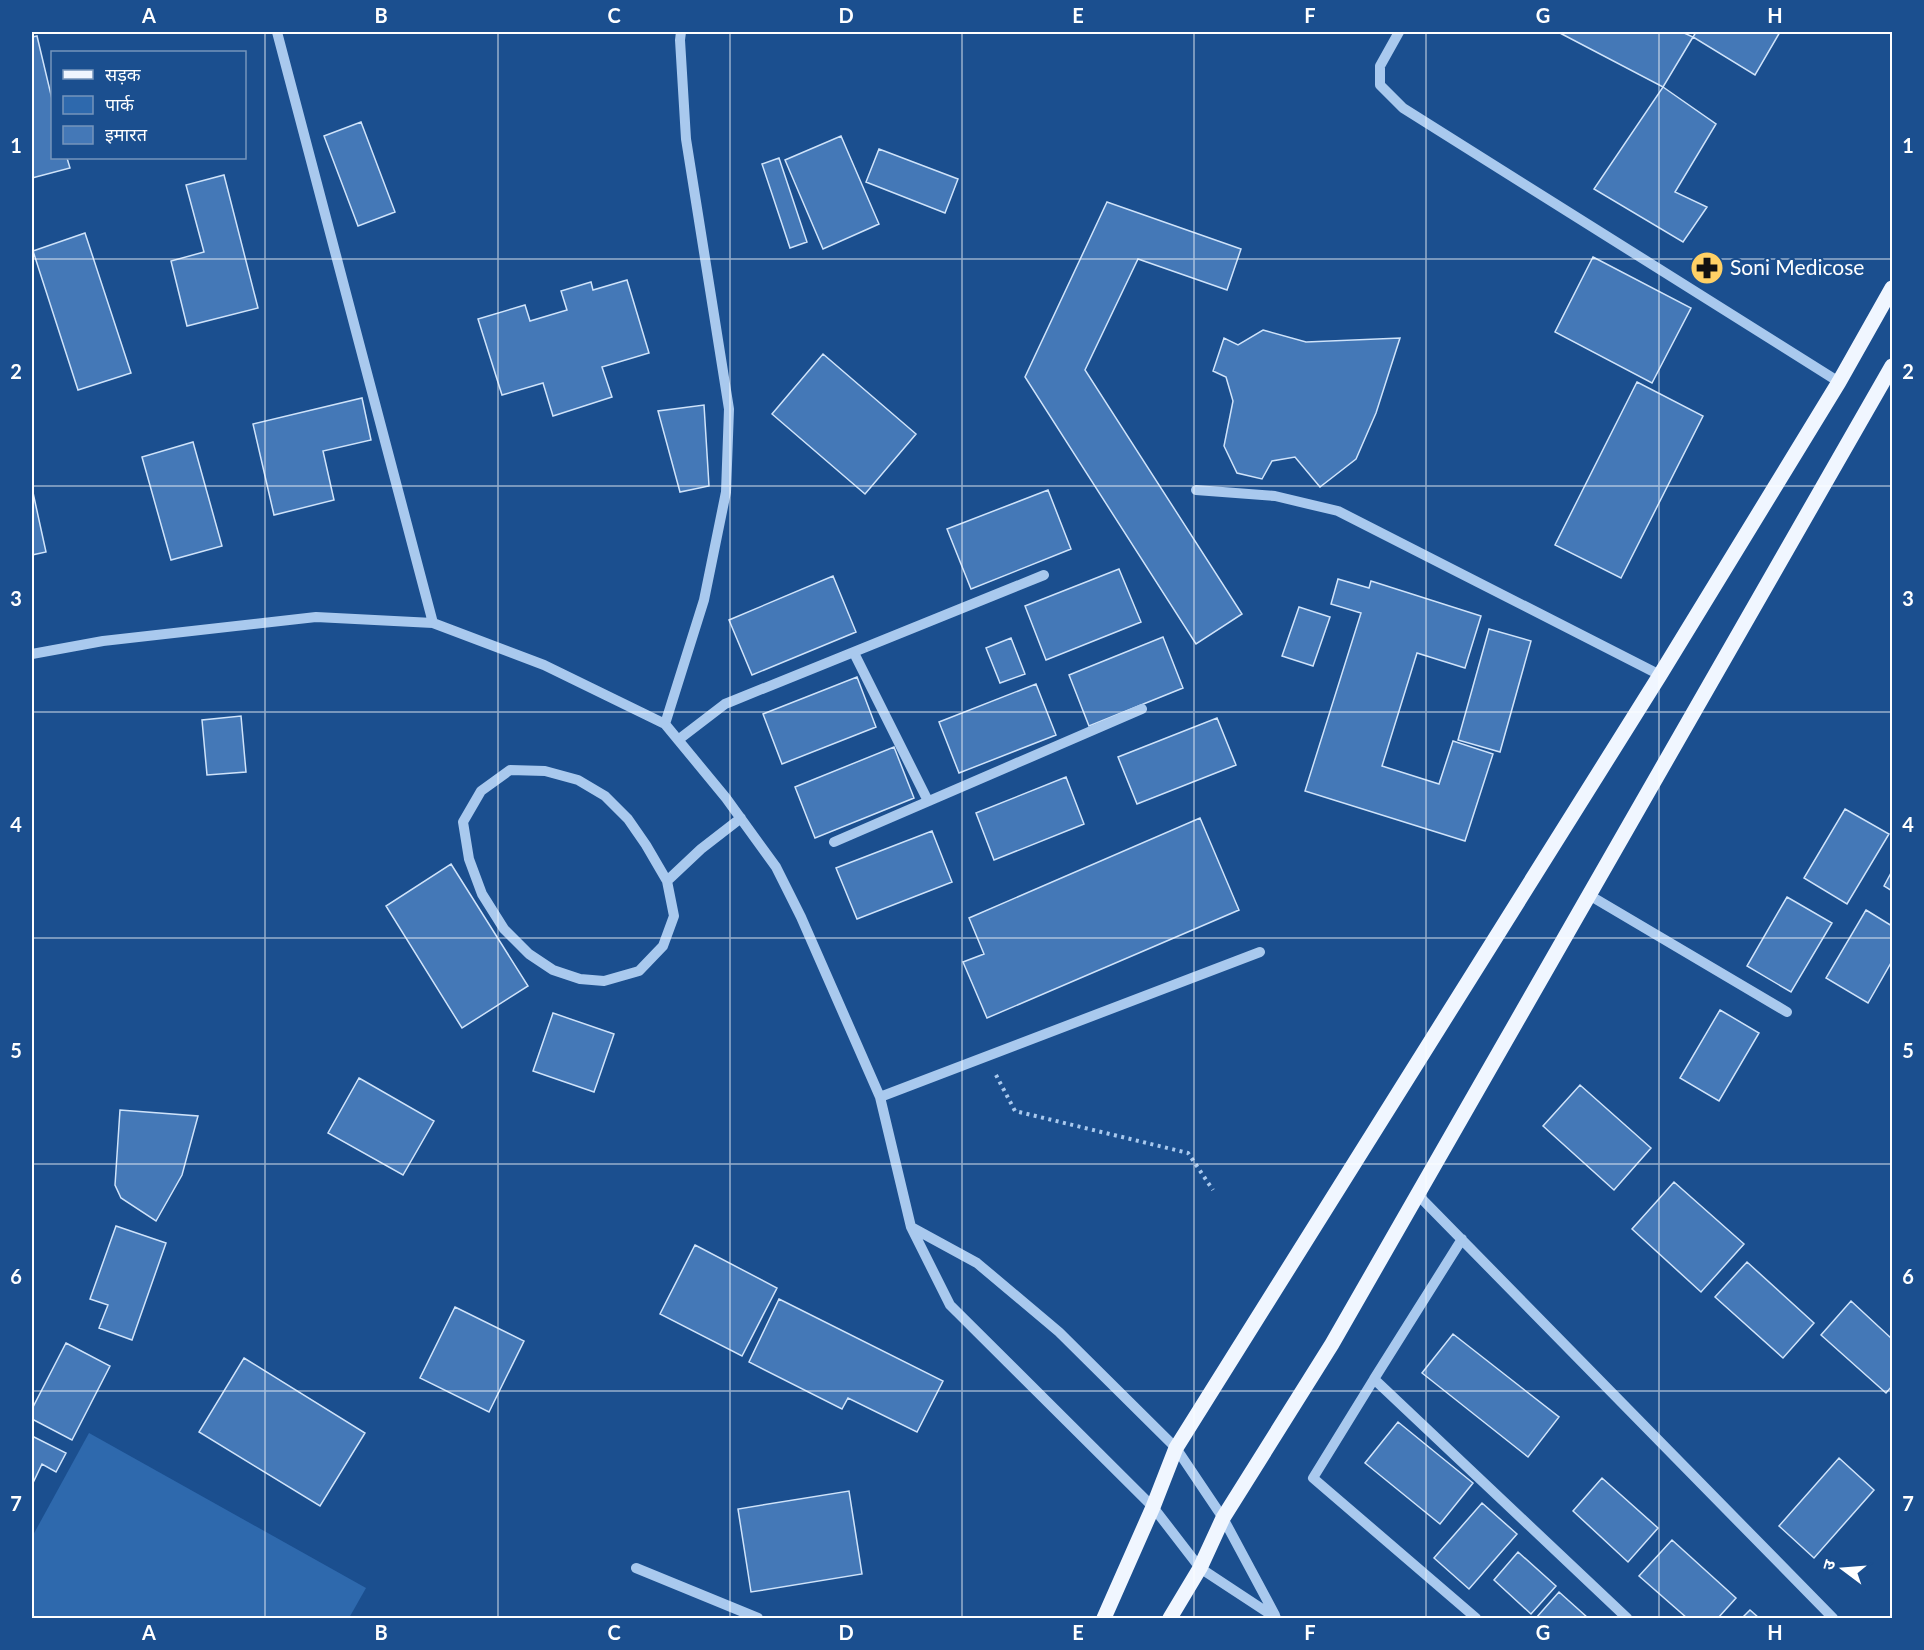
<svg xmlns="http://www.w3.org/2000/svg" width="1924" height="1650" viewBox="0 0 1924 1650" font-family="Lato,'Noto Sans Devanagari',sans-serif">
<rect width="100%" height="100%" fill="#1b4f8f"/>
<path fill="#2e69ad" d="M89,1433L366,1588L349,1618H32V1537Z"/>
<path fill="#4478b7" stroke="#cfe3fa" stroke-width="1.5" d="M1558,32H1682L1693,37L1663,87Z
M1696,32H1780L1755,75L1693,37Z
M37,36L52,99V158H67L70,168L32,178V37Z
M1663,87L1716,124L1675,192L1707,207L1683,242L1594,189Z
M361,122L395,212L358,226L324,136Z
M841,136L879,224L823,249L785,160Z
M879,149L958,179L945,213L866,182Z
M779,158L807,242L790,248L762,164Z
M224,175L258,308L187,326L171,261L204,252L186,185Z
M1107,202L1241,249L1227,290L1138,259L1085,370L1242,614L1196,644L1025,377Z
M85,233L131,373L78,390L33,251Z
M1593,257L1691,308L1652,383L1555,332Z
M627,280L649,353L602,367L612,397L553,416L543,383L502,395L478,319L525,305L530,321L567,310L561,291L591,282L593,290Z
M1263,330L1306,342L1400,338L1376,413L1356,459L1320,487L1295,457L1272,461L1262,479L1237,473L1224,446L1233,401L1226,377L1213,371L1224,338L1238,345Z
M823,354L916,434L865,494L772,414Z
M1637,382L1703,416L1621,578L1555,545Z
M362,398L371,440L323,451L334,500L274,515L253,424Z
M704,405L709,486L680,492L658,411Z
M193,442L222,546L171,560L142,457Z
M32,488L46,552L32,555Z
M1048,490L1071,549L971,589L947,529Z
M1119,569L1141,622L1046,660L1025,606Z
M833,576L856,632L752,675L729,620Z
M1338,579L1369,588L1371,581L1481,616L1465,668L1417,653L1382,766L1439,784L1453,741L1493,754L1465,841L1305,791L1361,613L1331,604Z
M1299,607L1330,617L1313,666L1282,656Z
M1489,629L1531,641L1500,752L1458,740Z
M1163,637L1183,688L1089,726L1069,675Z
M1011,638L1025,674L1000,683L986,648Z
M857,677L876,727L782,764L763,714Z
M1036,684L1056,735L959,773L939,722Z
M241,716L246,772L207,775L202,720Z
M1217,718L1236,765L1137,804L1118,757Z
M894,747L914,798L815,838L795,787Z
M1066,777L1084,824L994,860L976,813Z
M1845,809L1889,834L1847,904L1804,878Z
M1200,818L1239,910L987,1018L963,962L984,954L969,918Z
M932,831L952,882L857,919L836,868Z
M451,864L528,986L462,1028L386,906Z
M1892,871V891L1884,886Z
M1787,897L1832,923L1791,992L1747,966Z
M1866,910L1892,926V961L1868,1003L1826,978Z
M1720,1010L1759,1033L1719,1101L1680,1078Z
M553,1013L614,1034L594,1092L533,1071Z
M359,1078L434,1121L403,1175L328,1133Z
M1580,1085L1651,1148L1614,1190L1543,1126Z
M120,1110L198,1116L182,1175L156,1221L121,1198L115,1185Z
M1674,1182L1744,1244L1701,1292L1632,1229Z
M116,1226L166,1243L132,1340L99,1328L108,1305L90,1299Z
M695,1245L777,1288L742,1356L660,1314Z
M1747,1262L1814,1323L1783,1358L1715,1297Z
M779,1299L943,1381L917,1432L848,1398L842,1409L749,1362Z
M1851,1301L1892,1339V1386L1886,1393L1821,1335Z
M455,1307L524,1341L489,1412L420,1378Z
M1453,1334L1559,1417L1528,1457L1422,1373Z
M66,1343L110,1366L72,1440L32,1419V1409Z
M244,1358L365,1433L320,1506L199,1432Z
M1398,1422L1473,1483L1440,1524L1365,1463Z
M32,1436L66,1453L56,1472L42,1464L32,1485Z
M1839,1458L1874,1490L1814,1558L1779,1526Z
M1602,1478L1658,1528L1628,1562L1573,1511Z
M849,1491L862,1574L751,1592L738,1509Z
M1482,1503L1517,1534L1469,1589L1434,1558Z
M1672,1540L1736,1598L1718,1618H1687L1639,1576Z
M1518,1552L1556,1586L1531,1614L1494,1580Z
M1559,1592L1588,1618H1536Z
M1750,1610L1759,1618H1742Z"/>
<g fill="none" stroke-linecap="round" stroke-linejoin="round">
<path stroke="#a9c9ee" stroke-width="4" stroke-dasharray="3 4.5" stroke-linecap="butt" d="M996,1075L1015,1111L1188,1153L1213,1190"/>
<path stroke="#a9c9ee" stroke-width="10" d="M277,32L433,623
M1399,32L1380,66V85L1403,108L1839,382
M1196,490L1275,496L1338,511L1660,675
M854,653L928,801
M32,654L103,641L316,617L433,623L544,665L665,724L726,798L776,867L801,917L880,1097L911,1227L950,1305L1153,1507L1200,1568L1276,1618
M665,724L704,600L726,492L729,409L686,139L680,40L681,32
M678,740L725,704L1044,575
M510,770L545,771L578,780L605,796L628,819L646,845L667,881L674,916L663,946L639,971L604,981L580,979L553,970L529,954L504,929L482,894L469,859L463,822L481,791Z
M834,842L1142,709
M667,881L701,849L741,818
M1589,895L1787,1012
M880,1097L1260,952
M1417,1194L1833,1618
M911,1227L977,1263L1059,1332L1176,1448L1223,1518L1275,1615
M1462,1239L1374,1379L1627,1618
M1374,1379L1313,1478L1476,1618
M636,1568L758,1618"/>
<path stroke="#f0f6ff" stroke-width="15" d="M1104,1618L1153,1507L1176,1448L1660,675L1839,382L1892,288
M1170,1618L1200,1568L1223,1518L1332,1344L1892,366"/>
</g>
<path fill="none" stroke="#fff" stroke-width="1.5" stroke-opacity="0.55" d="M265,32V1618M498,32V1618M730,32V1618M962,32V1618M1194,32V1618M1426,32V1618M1659,32V1618M32,259H1892M32,486H1892M32,712H1892M32,938H1892M32,1164H1892M32,1391H1892"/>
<defs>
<g id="pharmacy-disc" transform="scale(1.725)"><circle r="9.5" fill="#ffd166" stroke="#1b4f8f"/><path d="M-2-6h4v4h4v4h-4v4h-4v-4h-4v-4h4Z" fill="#111"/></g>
</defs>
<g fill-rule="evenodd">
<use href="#pharmacy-disc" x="1707" y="268"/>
</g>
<g text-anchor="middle" stroke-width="4.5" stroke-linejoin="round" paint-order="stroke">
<g font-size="21" fill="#fff" stroke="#1b4f8f" text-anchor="start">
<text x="1730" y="275">Soni Medicose</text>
</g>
</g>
<rect width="1924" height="1650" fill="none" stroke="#1b4f8f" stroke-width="66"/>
<rect x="51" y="51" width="195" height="108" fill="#1b4f8f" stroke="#7695bc" stroke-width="1.5"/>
<rect x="63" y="70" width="30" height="9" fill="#f0f6ff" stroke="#7695bc" stroke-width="1.5"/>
<text x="105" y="81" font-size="18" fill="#ffffff">सड़क</text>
<rect x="63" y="96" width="30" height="18" fill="#2e69ad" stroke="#7695bc" stroke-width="1.5"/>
<text x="105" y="111" font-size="18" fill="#ffffff">पार्क</text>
<rect x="63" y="126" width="30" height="18" fill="#4478b7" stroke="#7695bc" stroke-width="1.5"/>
<text x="105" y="141" font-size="18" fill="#ffffff">इमारत</text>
<g transform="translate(1843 1569) rotate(286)" stroke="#1b4f8f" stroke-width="4.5" paint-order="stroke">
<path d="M0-4.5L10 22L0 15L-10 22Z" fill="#ffffff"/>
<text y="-9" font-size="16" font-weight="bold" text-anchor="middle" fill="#ffffff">उ</text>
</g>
<rect x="33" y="33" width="1858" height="1584" fill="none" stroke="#fff" stroke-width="2"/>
<g font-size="20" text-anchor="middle" font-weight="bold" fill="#fff">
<text x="149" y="23">A</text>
<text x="381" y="23">B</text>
<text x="614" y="23">C</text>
<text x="846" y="23">D</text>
<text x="1078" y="23">E</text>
<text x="1310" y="23">F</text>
<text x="1543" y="23">G</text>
<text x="1775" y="23">H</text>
<text x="16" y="153">1</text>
<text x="1908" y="153">1</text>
<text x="16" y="379">2</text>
<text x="1908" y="379">2</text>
<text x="16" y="606">3</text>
<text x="1908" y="606">3</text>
<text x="16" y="832">4</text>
<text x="1908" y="832">4</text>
<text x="16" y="1058">5</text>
<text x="1908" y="1058">5</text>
<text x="16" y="1284">6</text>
<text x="1908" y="1284">6</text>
<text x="16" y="1511">7</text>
<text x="1908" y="1511">7</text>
<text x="149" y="1640">A</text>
<text x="381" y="1640">B</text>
<text x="614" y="1640">C</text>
<text x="846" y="1640">D</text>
<text x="1078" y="1640">E</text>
<text x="1310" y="1640">F</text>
<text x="1543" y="1640">G</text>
<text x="1775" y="1640">H</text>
</g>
</svg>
